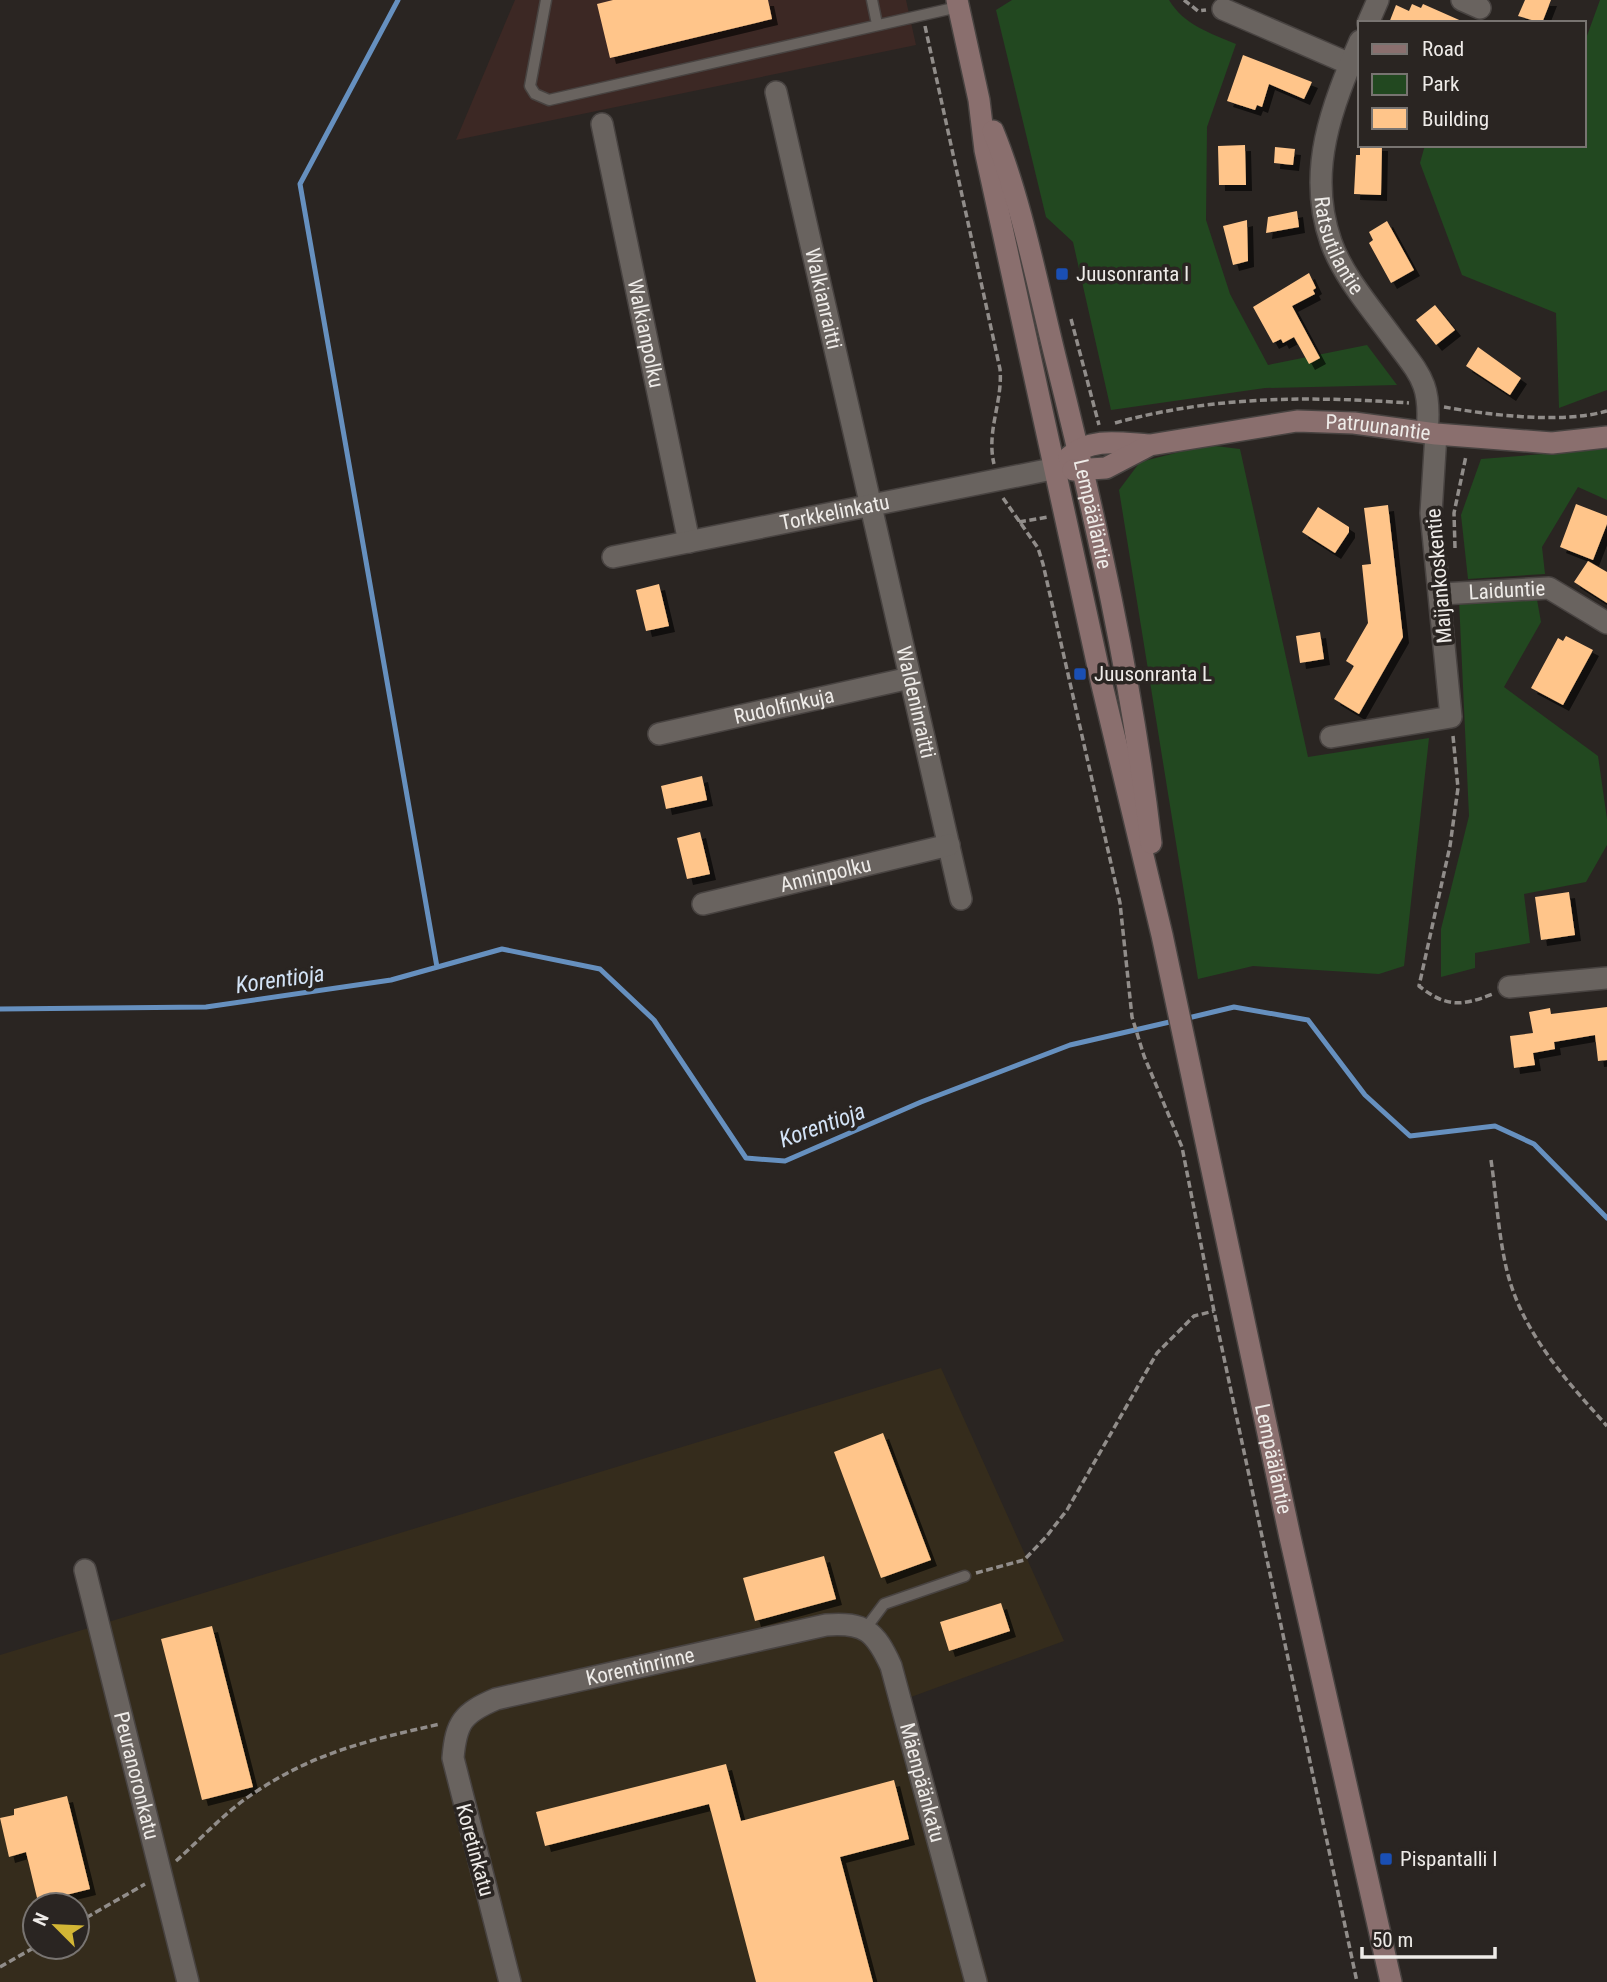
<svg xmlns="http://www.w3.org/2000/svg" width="1607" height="1982" viewBox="0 0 1607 1982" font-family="'Roboto Condensed',sans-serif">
<defs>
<filter id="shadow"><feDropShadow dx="6" dy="6" stdDeviation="0" flood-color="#0009"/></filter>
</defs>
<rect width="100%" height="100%" fill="#2a2522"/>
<path fill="#3c2824" d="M515,0H906L916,45L456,140Z"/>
<path fill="#352c1c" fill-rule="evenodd" d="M941,1368L1064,1641L911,1697L989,1982H0V1655ZM35,1905H77V1947H35Z"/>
<path fill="#224820" d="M1012,0H1169C1184,25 1210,33 1236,44L1207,127L1206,220L1230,294L1268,365L1367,345L1397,385L1265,388L1111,410L1073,242L1046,217L996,10Z
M1600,0H1607V390L1559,408L1556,313L1462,275L1420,163L1425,145H1584V44Z
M1207,445L1240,449L1308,757L1429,738L1404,966L1379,974L1253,966L1198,979L1119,490L1140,462Z
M1607,449V500L1578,487L1542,547L1545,574L1468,579L1461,515L1481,459Z
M1536,594L1541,622L1504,687L1598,756L1607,819V845L1586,882L1524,894L1530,943L1475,953V968L1441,977V929L1469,816L1459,600Z"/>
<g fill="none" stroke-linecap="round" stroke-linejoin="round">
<path stroke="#6690bf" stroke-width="5" d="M398,0L300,184L437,967
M0,1009L206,1007L391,980L502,949L600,969L654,1020L746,1158L785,1161L921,1102L1070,1045L1174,1021
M1184,1019L1234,1007L1308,1020L1365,1095L1410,1136L1495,1126L1534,1144L1607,1218"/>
</g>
<path fill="#ffc58a" filter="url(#shadow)" d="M613,0H768L772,19L610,58L597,4Z
M1525,0H1551L1542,23L1518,16Z
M1412,4L1421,8L1423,4L1466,23H1389L1396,5L1409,11Z
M1243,55L1312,82L1304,99L1269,84L1262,107L1257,105L1255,110L1227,101Z
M1245,145L1246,185H1219L1218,146Z
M1360,145H1382L1381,195L1354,194L1356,155H1360Z
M1275,147L1295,149L1293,165L1274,163Z
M1297,211L1299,227L1266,233L1268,217Z
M1247,220L1248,261L1233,265L1223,226Z
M1387,221L1414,270L1391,283L1369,243L1373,240L1369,232Z
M1309,273L1316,288L1313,290L1315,294L1292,306L1320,358L1309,364L1294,337L1283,343L1281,339L1273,343L1253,307Z
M1435,305L1455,330L1436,345L1416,320Z
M1478,347L1521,378L1510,395L1466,366Z
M1576,504L1607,516V524L1593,560L1560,547Z
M1388,505L1403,637L1359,714L1334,699L1354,666L1346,661L1368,623L1362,565L1371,564L1364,508Z
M1318,507L1349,527V532L1335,553L1302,532Z
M1588,561L1607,572V603L1574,582Z
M659,584L669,626L646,631L636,590Z
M1320,632L1324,659L1300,663L1296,636Z
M1566,636L1593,650L1563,705L1531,688L1558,638L1563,641Z
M702,776L707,800L666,809L661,786Z
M700,832L710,874L687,879L677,838Z
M1569,892L1575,935L1541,940L1535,897Z
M1607,1007V1060L1598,1061L1595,1035L1554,1042L1555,1049L1533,1053L1535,1065L1514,1068L1510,1036L1533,1033L1529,1012L1550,1008L1551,1014Z
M883,1433L931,1560L881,1578L834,1452Z
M824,1556L836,1599L755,1621L743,1578Z
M1001,1603L1010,1631L949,1651L940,1622Z
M212,1626L253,1787L202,1800L161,1639Z
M726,1764L741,1821L894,1780L909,1839L840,1857L873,1982H756L709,1804L545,1846L536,1812Z
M67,1796L90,1889L38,1902L26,1852L9,1857L0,1818L14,1815V1809Z"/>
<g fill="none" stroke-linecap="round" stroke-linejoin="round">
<g stroke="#484341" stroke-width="13">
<path id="lane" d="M546,0L530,86L535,94L549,100L958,7
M872,0L877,24
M866,1628L884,1604L965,1576"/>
</g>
<g stroke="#484341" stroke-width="24">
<g id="street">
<path d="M1462,0L1480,8"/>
<path d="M1223,9L1350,64"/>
<path d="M1368,23L1378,0"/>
<path id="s1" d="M1360,41C1332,106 1306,171 1331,242C1343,276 1371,308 1392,337C1420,375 1432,383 1427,433"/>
<path id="s2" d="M776,92L961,899"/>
<path id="s3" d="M602,124L689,542"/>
<path id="s4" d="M613,557L1057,468"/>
<path id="s5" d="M1441,594L1549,588L1607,623"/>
<path id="s6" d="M659,734L910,678"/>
<path d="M1331,737L1451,717L1431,513L1436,434"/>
<path id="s7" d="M703,904L949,845"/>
<path d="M1509,987L1607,978"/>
<path id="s8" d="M85,1570L188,1982"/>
<path id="s9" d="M510,1982L453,1758C456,1722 463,1713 496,1699L826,1625C865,1622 875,1631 891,1666L976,1982"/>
</g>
</g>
<g stroke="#484341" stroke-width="24">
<g id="secondary">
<path id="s10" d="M957,0L979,100L985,150L1102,685L1162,935L1290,1537L1391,1982"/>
<path id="s11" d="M993,131C1021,199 1038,288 1056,360C1096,520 1132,680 1151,843"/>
<path d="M1069,457C1091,437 1120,443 1148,445"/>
<path id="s12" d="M1073,470L1106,468L1150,445L1297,421L1354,423L1436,434L1552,443L1607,437"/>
</g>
</g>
<path stroke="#918d8a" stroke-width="3.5" stroke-dasharray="7 3.5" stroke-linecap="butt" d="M1184,0L1198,11L1206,10
M925,26L1000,369C1003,402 986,431 994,464
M1071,319L1099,425
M1444,407C1489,415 1563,424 1607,411
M1115,423C1212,396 1309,396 1409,403
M1003,498L1038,548L1043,564L1120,903L1132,1017L1144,1056L1182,1147L1214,1311L1357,1982
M1019,522L1048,517
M1455,548L1454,513L1466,456
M1453,736L1458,788L1450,846L1419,986C1447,1008 1462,1006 1493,994
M1491,1160C1496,1194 1498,1229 1505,1262C1518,1328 1564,1378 1607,1426
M976,1573L1024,1560L1046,1537L1067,1510L1157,1353L1194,1316L1214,1311
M176,1861C201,1839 226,1811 254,1793C315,1752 370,1740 440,1724
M77,1923L145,1884
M0,1967L35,1947"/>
<use href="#lane" stroke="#69635f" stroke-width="10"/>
<use href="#street" stroke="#69635f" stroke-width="21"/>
<use href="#secondary" stroke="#8a6f6e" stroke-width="21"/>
</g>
<g fill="#1a4fb4" stroke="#2a2522" stroke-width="2.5">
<rect x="1055" y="267" width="14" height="14" rx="3.5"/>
<rect x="1073" y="667" width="14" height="14" rx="3.5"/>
<rect x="1379" y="1852" width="14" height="14" rx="3.5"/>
</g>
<g text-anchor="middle" stroke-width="7" stroke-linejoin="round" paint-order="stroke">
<g font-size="21" fill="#eeebe8" stroke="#2a2522">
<text dy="7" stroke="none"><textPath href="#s1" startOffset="214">Ratsutilantie</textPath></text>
<text dy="7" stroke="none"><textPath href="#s2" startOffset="212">Walkianraitti</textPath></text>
<text dy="7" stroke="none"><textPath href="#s3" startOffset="214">Walkianpolku</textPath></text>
<text dy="7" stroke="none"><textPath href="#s12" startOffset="313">Patruunantie</textPath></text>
<text dy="7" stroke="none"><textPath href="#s4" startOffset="226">Torkkelinkatu</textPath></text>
<text dy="7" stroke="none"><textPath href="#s11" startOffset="396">Lempääläntie</textPath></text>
<text transform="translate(1439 576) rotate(-95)" y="7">Maijankoskentie</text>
<text dy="7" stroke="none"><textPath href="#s5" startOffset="66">Laiduntie</textPath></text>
<text dy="7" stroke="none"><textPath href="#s2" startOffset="626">Waldeninraitti</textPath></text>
<text dy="7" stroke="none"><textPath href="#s6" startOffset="128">Rudolfinkuja</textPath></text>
<text dy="7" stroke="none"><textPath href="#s7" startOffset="126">Anninpolku</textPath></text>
<text dy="7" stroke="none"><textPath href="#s10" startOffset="1493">Lempääläntie</textPath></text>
<text dy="7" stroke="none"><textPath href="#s9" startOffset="458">Korentinrinne</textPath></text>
<text dy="7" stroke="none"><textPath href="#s8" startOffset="212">Peuranoronkatu</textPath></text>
<text dy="7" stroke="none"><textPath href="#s9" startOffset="854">Mäenpäänkatu</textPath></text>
<text transform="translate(475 1850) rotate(75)" y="7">Koretinkatu</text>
</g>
<g font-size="21" fill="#eeebe8" stroke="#2a2522" text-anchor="start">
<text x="1076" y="281">Juusonranta I</text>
<text x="1094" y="681">Juusonranta L</text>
<text x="1400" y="1866">Pispantalli I</text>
</g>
<g font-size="23" font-style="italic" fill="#d3e3f6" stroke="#2a2522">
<text transform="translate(280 979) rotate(-8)" y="8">Korentioja</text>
<text transform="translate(822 1125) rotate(-20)" y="8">Korentioja</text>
</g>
</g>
<rect x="1358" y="21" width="228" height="126" fill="#2a2522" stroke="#787471" stroke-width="2"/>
<rect x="1372" y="44" width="35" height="10" fill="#8a6f6e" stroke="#787471" stroke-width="2"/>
<text x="1422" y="56" font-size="21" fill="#eeebe8">Road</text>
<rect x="1372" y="74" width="35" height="21" fill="#224820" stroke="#787471" stroke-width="2"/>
<text x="1422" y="91" font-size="21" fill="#eeebe8">Park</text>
<rect x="1372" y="108" width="35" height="21" fill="#ffc58a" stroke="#787471" stroke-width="2"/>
<text x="1422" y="126" font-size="21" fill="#eeebe8">Building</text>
<g transform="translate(56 1926) rotate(294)"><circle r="33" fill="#2a2522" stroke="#787471" stroke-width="2"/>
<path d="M0-5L12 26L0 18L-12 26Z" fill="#d3b635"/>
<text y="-10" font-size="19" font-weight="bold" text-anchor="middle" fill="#eeebe8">N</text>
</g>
<path d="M1362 1947v10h133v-10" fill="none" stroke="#eeebe8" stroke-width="3.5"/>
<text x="1372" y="1947" font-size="21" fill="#eeebe8" stroke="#2a2522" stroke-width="5" paint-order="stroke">50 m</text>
</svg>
